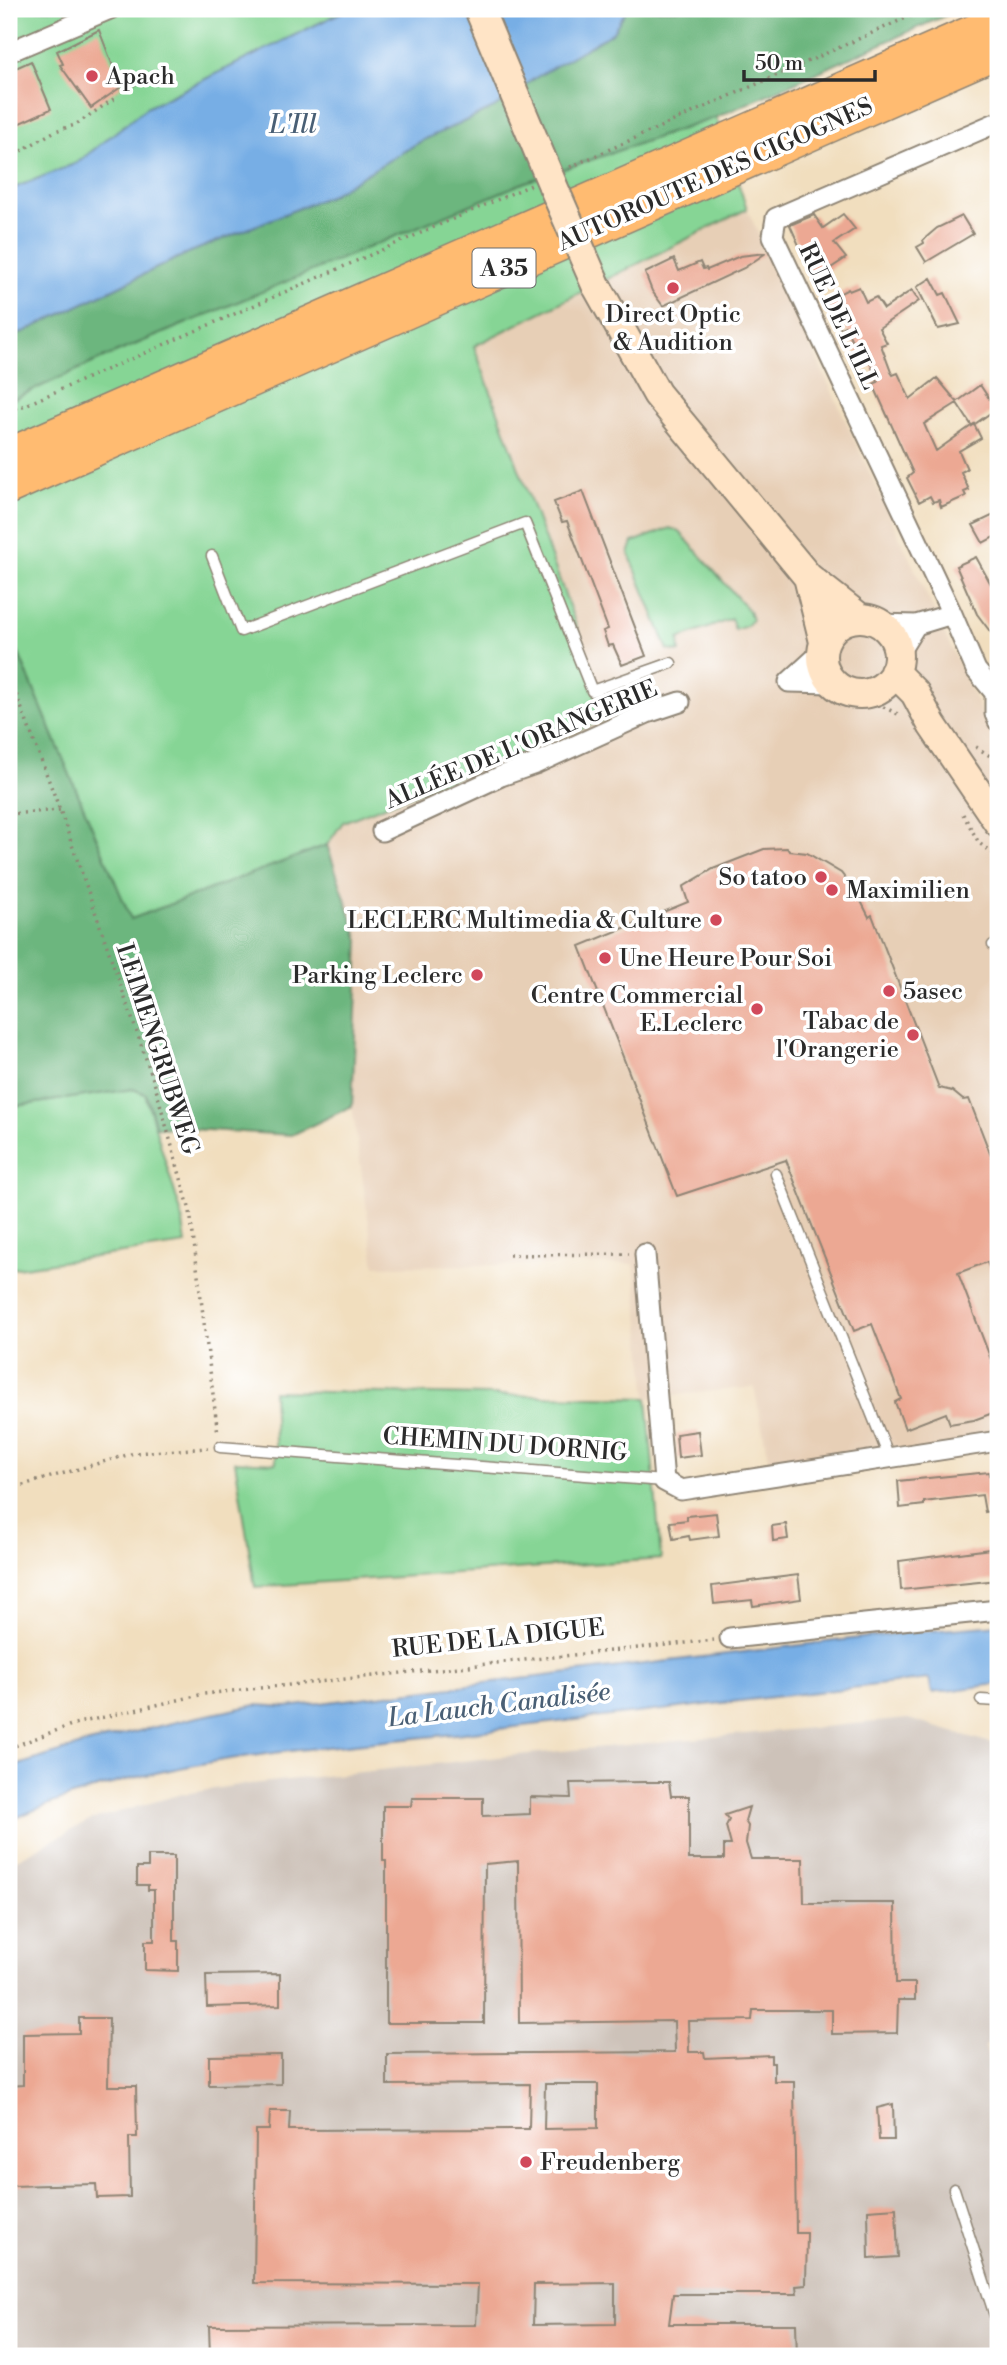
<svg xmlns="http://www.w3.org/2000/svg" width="1007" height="2365" viewBox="0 0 1007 2365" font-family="'Libre Bodoni',serif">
<rect width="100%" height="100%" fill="#fff"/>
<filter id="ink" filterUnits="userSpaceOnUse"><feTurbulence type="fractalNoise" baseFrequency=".0143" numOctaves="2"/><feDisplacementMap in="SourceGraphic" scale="14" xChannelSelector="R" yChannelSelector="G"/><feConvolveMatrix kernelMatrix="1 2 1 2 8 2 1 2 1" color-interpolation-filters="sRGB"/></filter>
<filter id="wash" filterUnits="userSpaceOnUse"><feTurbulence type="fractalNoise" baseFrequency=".00686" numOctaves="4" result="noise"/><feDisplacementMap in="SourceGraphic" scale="28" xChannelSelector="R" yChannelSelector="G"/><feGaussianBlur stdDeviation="1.57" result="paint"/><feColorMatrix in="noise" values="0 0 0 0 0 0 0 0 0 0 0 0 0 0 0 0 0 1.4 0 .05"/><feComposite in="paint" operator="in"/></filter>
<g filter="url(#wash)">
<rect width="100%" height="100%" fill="#f1debe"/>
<path fill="#e7cfb6" d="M747,209L998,748V1446L773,1481L754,1387L647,1398L634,1264L375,1266L352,1106L359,940L327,845L343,822L610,718L474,346Z"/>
<path fill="#cdc2b9" d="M908,1719L998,1745V2041L985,2046L998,2089V2356H9V1863L91,1820L178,1795L232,1786L518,1755Z"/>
<path fill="#86d595" stroke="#588060" stroke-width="2" d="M9,9H348L146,108L77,163L9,190Z
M716,117L747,209L474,346L610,718L343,822L327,845L131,920L9,631V401L103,358L523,182Z
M670,528L680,532L749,611L752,620L747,626L735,630L731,619L679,639L680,652L668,650L629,554L633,542Z
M133,1089L145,1094L182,1216L186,1244L9,1269V1107Z
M273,1391L647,1398L661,1559L255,1587L235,1461L276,1463Z"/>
<path fill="#6cb67e" stroke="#4c7054" stroke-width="2" d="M627,9H960L717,117L523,183L103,358L9,401V339L188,253L329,196L423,140L494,108L535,78L612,33Z
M9,631L131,919L327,845L359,940L352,1106L292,1135L156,1127L146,1094L133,1089L9,1107Z"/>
<path fill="#77aee5" stroke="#516c88" stroke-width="2" d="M348,9H627L612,33L535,78L494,108L423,140L329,196L188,253L9,339V190L77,163L146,108Z
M998,1625V1684L932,1693L929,1679C771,1698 613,1716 455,1734C305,1750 147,1757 9,1821V1768L85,1744L193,1718L256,1705L287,1707L893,1634Z"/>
<g id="blocks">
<path fill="#eca893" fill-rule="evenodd" d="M99,30L121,87L91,108L60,65L63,64L57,51Z
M31,61L51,109L9,128V71Z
M843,214L855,229L834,243L846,258L814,279L790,225L814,215L823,228Z
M962,216L973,234L926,262L917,247L924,243L923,240L937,228Z
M766,253L744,268L663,306L652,291L645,273L674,259L679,271L700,262L703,269L706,268L707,270L740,256Z
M931,278L940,295L945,293L960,324L938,329L917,287Z
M859,287L866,302L876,297L884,309L912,290L919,301L879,328L887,343L881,345L891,372L893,375L898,373L910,399L937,378L957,402L980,385L996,409L972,426L957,403L924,424L936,451L974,424L981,438L959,451L967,469L961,472L969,490L964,492L966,496L941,507L939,500L933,502L930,496L919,502L907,478L913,473L873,384L878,382L868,357L861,360L845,326L838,329L825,301L848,289L849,291Z
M583,491L646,656L622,665L613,645L608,646L603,631L608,629L567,521L562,522L554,502Z
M998,513V535L983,543L973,525Z
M976,557L998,597V642L977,614L956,566Z
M787,848L789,851L807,853L841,873L858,895L869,917L872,915L939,1088L952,1091L963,1100L969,1099L996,1169V1177L992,1188L998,1204V1289L987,1262L958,1273L998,1378V1411L974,1420L950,1424L946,1413L905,1429L895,1402L901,1399L872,1324L854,1331L786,1160L677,1196L580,946L688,902L683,887L713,869L764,849Z
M698,1431L701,1455L678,1458L676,1434Z
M989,1472V1475L994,1474L998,1510L985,1512L982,1495L924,1502V1505L900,1508L898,1481Z
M716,1513L719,1536L690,1540L689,1536L673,1539L670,1522L687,1520V1516Z
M786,1524L788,1539L773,1541L772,1526Z
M998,1548V1580L901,1590L899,1561Z
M798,1575L801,1599L753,1606L752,1600L714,1604L712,1586Z
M645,1782H669L671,1796H689V1859H724V1845H731L726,1826L729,1820L725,1815L749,1807L745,1821L748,1826L746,1843L751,1859H803L804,1903H895L896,1983H915V2000H898L897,2033L832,2034V2010H753L752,2020L688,2021L689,2052H704L705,2058L771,2055V2063H774V2081H794L796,2233H807L806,2285L796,2286L797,2294H673L669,2324H796L797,2356H210L209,2326L476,2325L478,2284L254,2283L256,2130H269L270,2111H290L289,2130L529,2129L530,2084L387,2085V2054L675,2052L674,2021L519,2023L518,1861L485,1864L484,2023H386V1861H383V1806H411L412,1798H483V1816L530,1814V1797L571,1798L570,1783ZM545,2084H598V2128L544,2129ZM615,2283V2324L533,2325L534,2284Z
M148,1856H174V1941H178V1971L145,1970V1941H154V1890H148V1885H137V1867H148Z
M280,1974V2005L207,2007L206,1975Z
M79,2018H109L108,2086H136L137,2137H129L130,2197L97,2198L96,2184L9,2186V2086L23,2085V2034L79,2033Z
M281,2055V2084L209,2085V2056Z
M893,2104L894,2140H879L877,2108Z
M896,2208L898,2257L869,2259L868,2210Z"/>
</g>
</g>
<g filter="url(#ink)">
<use href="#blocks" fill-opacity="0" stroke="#8e8474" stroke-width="2"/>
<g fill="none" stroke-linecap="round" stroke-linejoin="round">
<g stroke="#8e8474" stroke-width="13">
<path id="service" d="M212,556L241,631L525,523L592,691L671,663
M993,945H998
M776,1174L889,1457
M220,1447L664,1481
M981,1700L998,1701
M954,2189L998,2325"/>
</g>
<g stroke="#8e8474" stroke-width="23">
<path id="minor" d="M9,52L110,9
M880,624L916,625L952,614
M898,654L916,625
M789,682L822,652
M789,682L833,683
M995,693L976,670L952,614L773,236L776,218L998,122
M995,693V714L998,721
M382,831L501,776L535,764L647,713L680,702
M645,1254L664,1481L681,1490L998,1441
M730,1638L998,1610"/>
</g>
<g stroke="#8e8474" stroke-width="32">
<path id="secondary" d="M479,9L553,186
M596,285L657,394L808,577L859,617
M808,577L824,642
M822 656a38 38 0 1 1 76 0a38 38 0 1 1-76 0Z
M894,672L915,693L932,725L998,822"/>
</g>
<g stroke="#8e8474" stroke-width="38">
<path id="motorway" d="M9,456L998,22
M9,486L998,50"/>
</g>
<path stroke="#8e8474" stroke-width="3.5" stroke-dasharray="2 5" stroke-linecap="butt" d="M128,90L143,77L141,70
M9,158L55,131L75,125L118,96
M570,167L926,9
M9,190L13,187
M9,412L531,185
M9,675L60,810L154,1082L190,1211L218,1434
M868,693L877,704L900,715
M976,747L990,756L998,765
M9,814L60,810
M963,814L979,843L998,857
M509,1255L629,1254
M9,1489L134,1453L208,1448
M9,1748L74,1724L204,1694L714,1640"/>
<use href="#service" stroke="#fff" stroke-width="10"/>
<use href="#minor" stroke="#fff" stroke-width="19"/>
<use href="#secondary" stroke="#ffe4c6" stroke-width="28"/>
<use href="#motorway" stroke="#ffbb71" stroke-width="35"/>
<g stroke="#8e8474" stroke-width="32" stroke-linecap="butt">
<path id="secondary-bridge" d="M553,186L596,285"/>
</g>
<use href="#secondary-bridge" stroke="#ffe4c6" stroke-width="28"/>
</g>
</g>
<g fill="#d1495b" stroke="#fff" stroke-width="2.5">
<circle cx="92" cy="76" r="7"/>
<circle cx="673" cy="288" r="7"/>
<circle cx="821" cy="877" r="7"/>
<circle cx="832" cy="890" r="7"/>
<circle cx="716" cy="920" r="7"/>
<circle cx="605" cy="958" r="7"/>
<circle cx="477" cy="975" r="7"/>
<circle cx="889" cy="991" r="7"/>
<circle cx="757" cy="1009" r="7"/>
<circle cx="913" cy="1035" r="7"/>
<circle cx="526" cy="2162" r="7"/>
</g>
<g text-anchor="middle" stroke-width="7" stroke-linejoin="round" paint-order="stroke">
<rect fill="#fff" stroke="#6b6b6b" stroke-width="2" x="472.5" y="248.5" width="63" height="39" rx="5"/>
<g font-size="23" font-weight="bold" fill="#2b2b2b">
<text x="504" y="276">A 35</text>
</g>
<g font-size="24" fill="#2b2b2b" stroke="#fff" text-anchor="start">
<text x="106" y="84">Apach</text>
<text x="673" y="322" text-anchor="middle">Direct Optic<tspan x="673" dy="28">&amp; Audition</tspan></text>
<text x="807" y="885" text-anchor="end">So tatoo</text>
<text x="846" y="898">Maximilien</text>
<text x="702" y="928" text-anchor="end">LECLERC Multimedia &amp; Culture</text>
<text x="619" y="966">Une Heure Pour Soi</text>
<text x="463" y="983" text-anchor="end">Parking Leclerc</text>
<text x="903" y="999">5asec</text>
<text x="743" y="1003" text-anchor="end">Centre Commercial<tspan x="743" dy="28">E.Leclerc</tspan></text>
<text x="899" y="1029" text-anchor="end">Tabac de<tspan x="899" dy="28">l'Orangerie</tspan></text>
<text x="540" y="2170">Freudenberg</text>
</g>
<g font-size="24" fill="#2b2b2b" stroke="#fff">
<text transform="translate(715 174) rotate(-24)" y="8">AUTOROUTE DES CIGOGNES</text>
<text transform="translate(839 316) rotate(65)" y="8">RUE DE L'ILL</text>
<text transform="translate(521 744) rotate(-23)" y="8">ALLÉE DE L'ORANGERIE</text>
<text transform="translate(158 1049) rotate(72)" y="8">LEIMENGRUBWEG</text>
<text transform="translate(505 1444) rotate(4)" y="8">CHEMIN DU DORNIG</text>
<text transform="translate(498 1638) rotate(-6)" y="8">RUE DE LA DIGUE</text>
</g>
<g font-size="26" font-style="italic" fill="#495f75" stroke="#fff">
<text x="293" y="133">L'Ill</text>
<text transform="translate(499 1704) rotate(-7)" y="9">La Lauch Canalisée</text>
</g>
</g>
<rect width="1007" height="2365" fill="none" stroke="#fff" stroke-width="35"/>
<path d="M744 70v10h131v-10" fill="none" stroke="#2b2b2b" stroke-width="3.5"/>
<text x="755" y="70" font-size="21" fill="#2b2b2b" stroke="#ffffff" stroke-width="5" paint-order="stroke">50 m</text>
</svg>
